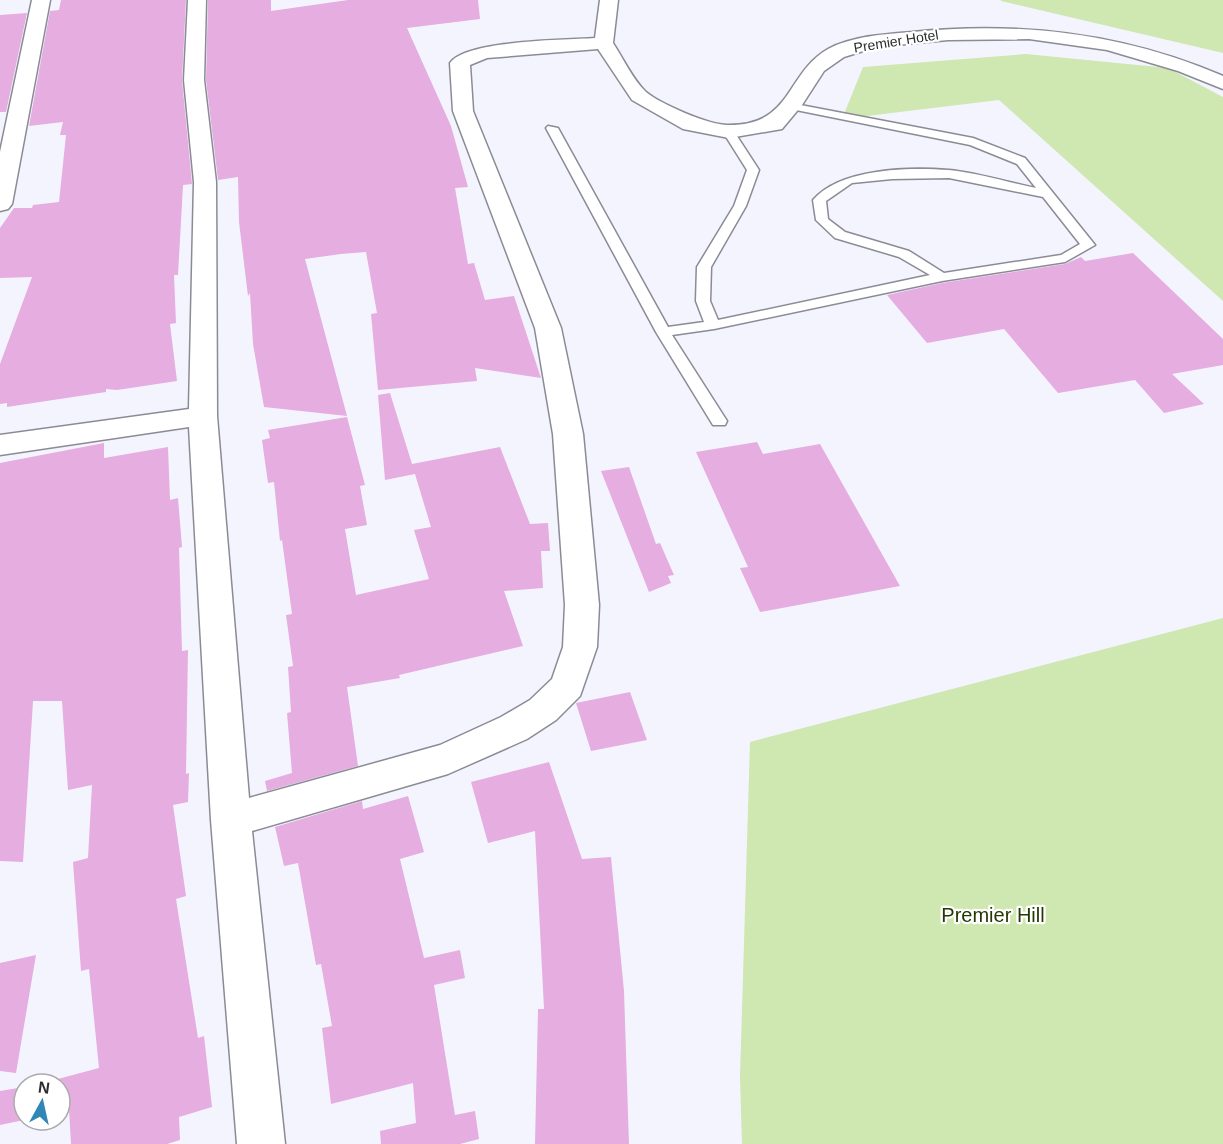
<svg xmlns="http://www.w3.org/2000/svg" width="1223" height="1144" viewBox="0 0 1223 1144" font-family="Arial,sans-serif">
<rect width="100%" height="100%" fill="#f4f4ff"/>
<path fill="#cfe7b1" d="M1001,0H1223V53L1001,1Z
M1026,54L1168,68L1223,97V301L999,100L842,119L863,67Z
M1223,618V1144H742L740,1077L750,742Z"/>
<path fill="#e5ade0" d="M61,0H186L182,80L192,184L183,185L178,275H174L176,323L170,324L177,381L117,390L106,389V392L7,407V403L0,404V364L32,277L0,278V228L14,208H32L33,205L59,202L66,135H60L63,122L29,126L50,11L59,10Z
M208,0H271V11L348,0H478L480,19L407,28L451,126L468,187L455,188L468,264L474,263L485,300L514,296L541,378L475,368L477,381L378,390L371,314L377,313L366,252L341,254L305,259L347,416L264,407L253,344L250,293L248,296L239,222L238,177L218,180L206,80Z
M27,13L6,112H0V15Z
M1133,253L1223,339V365L1172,374L1204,404L1164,413L1135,380L1058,393L1004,329L927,343L887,295L942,283L1065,264L1081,257L1085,261Z
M390,393L412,464L500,447L530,524L548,523L550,551H541L543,588L504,591L523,646L399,675L400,678L347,687L358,766L267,791L265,781L292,773L287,713L291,712L288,667L293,666L286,615L292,614L282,540L280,541L274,482L268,483L262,440L270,438L268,430L347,417L365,485L360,486L367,525L345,529L356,595L429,579L414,530L431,527L415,474L385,480L378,395Z
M757,442L763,454L820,444L900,586L760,612L740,568L748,567L696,452Z
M104,443V458L168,447L170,500L178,498L182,547L179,548L182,651L188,650L186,774L189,773L188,802L173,805L186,896L176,899L198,1038L204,1036L212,1107L179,1117L180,1140L167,1144H71L69,1109L60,1112V1084H39L99,1068L89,969L81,971L73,862L88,858L92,785L68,790L62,701H33L23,862L0,861V463Z
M629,467L656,544L660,543L674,575L668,576L671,583L649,592L601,471Z
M630,692L647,740L591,751L576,703Z
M549,762L582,859L611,857L624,991L629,1144H535L538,1009H544L535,831L488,843L471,782Z
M408,796L424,852L400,859L424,958L460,950L465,978L434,985L455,1115L475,1111L479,1139L460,1144H381L380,1131L416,1123L413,1083L331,1104L322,1028L332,1026L321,964L316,965L298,863L284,866L275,827L362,801L363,809Z
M36,955L16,1073L0,1071V963Z
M24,1087V1120L0,1125V1091Z"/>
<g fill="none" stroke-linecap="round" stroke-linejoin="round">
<g stroke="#8b8b95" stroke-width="3">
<path id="service" d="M790,103L973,138L1025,158L1095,245L1065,262L942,281L714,329L672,335L727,421L725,425H713L656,332L546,128L548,126L558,128L668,327L704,322L696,301L697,267L734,206L747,170L723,132L725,130H733L759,170L746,206L711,267L710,301L718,320L930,275L899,257L835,238L816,220L813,200C840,168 909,167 949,170C978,173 1007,182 1036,188L1017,164L970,145L786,108L784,106ZM949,178L1043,197L1080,244L1061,255L944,273L909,251L845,232L828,219L826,201L852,183L892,179Z"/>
</g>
<g stroke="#8b8b95" stroke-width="3">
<path id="minor" d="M32,0H50L12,204L8,209L0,211V152Z
M188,0H206L204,80L216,182L217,416L249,798L440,745L501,717L530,700L552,679L563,647L565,605L553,434L535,328L453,111L450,63C466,40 565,40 595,38L600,0H618L613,43C623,58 633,80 646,92C660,104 711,126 729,125C793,125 785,74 828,49C853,36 885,34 912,32C1020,21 1123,33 1223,76V89L1178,71L1107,50L1029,39L948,40L876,47L844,57L824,71L802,105L782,129L729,138L683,129L632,100L598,49L487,58L470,65L473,111L561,328L583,434L599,605L597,647L580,696L556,720L527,739L448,774L252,831L285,1144H237L211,820L189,427L0,455V435L189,409L194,182L184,80Z"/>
</g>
<use href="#service" fill="#fff" fill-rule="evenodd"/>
<use href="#minor" fill="#fff" fill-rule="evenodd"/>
</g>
<g text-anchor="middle" stroke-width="4.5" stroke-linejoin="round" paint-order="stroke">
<g font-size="14" fill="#2c2d30" stroke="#fff">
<text transform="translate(896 41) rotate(-9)" y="5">Premier Hotel</text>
</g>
<g font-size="20" fill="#253705" stroke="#fff">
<text x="993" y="922">Premier Hill</text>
</g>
</g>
<g transform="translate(42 1102) rotate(8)"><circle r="28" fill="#ffffff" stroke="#ababac" stroke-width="1.5"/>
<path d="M0-4.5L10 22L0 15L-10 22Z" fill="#3087b6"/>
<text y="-9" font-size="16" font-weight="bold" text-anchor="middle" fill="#2c2d30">N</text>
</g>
</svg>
